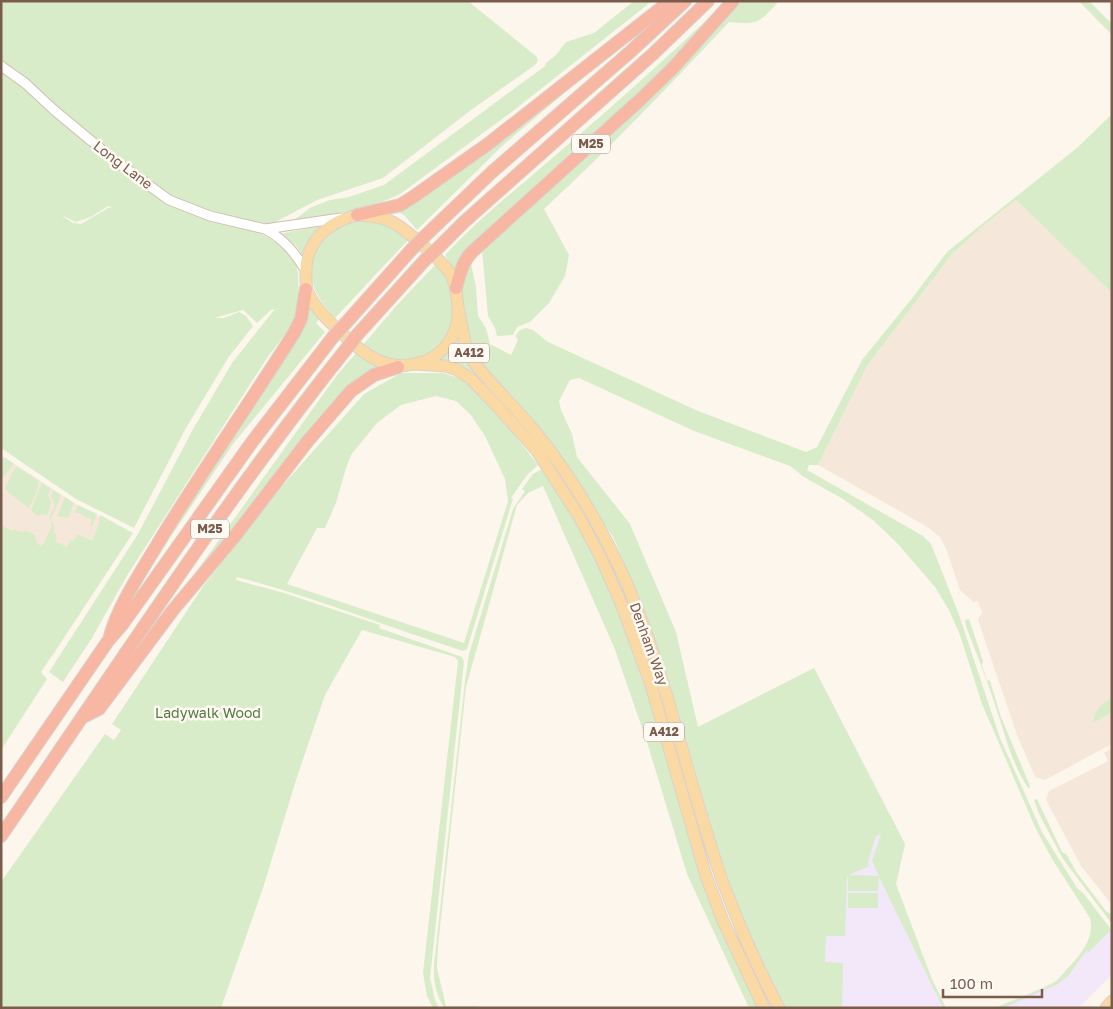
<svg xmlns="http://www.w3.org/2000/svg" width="1113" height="1009" viewBox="0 0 1113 1009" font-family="'Golos Text',sans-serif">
<rect width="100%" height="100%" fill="#fdf6ec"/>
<path fill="#f5e8da" d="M1016,200L1112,293V744L1045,780L1035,777L1017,735L978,620L982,612L978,601L973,602L960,590L947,551L940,537L926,526L818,465L867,366L952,254L982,227Z
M1,455L74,503L132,534L51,658L1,652Z
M1112,748V905L1081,866L1046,800L1049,791L1108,761L1104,753Z"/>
<path fill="#f3e8fa" d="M814,668L905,844L896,884L931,977L946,1008H794L698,727Z
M1107,927L1112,932V975L1079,1008H995L1055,982L1078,957L1085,946Z"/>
<path fill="#d8ecc9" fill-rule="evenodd" d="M1,1H468L537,57L538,61L535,65L471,110L383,178L317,200L270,225L251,224L211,213L185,203L160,188L117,158L1,62Z
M634,1H652L513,111L400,194C367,211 328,214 293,221L310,208L330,200L349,197L384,185L545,66L546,63L556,55L566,42L594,33Z
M742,1H779C760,22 759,25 729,22C669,86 609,149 544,209L569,255L565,276L549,303L530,322L517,327L513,335L497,336L495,328L488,316L482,250C571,170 664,92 742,1Z
M1079,1H1089L1112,24V35Z
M721,6L684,49L609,123L546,176L498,221L456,274L445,255C479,218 519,187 557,154C613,106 668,57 721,6Z
M596,66L501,147L417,230L404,215L400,213L389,215L385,213Z
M1,69L168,202L256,230L286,249L296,263L298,273L299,302L297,312L292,325L267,358L128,574L92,638L63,682L49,672L138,534L192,431L232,363L274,310L281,308L271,310L257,323L243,310L214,318H224L239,312L246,316L253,326L228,358L186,428L134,528L76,499L1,448ZM108,206L113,207L108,208L81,224L73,223L61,215L76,222L91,217Z
M1112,114V293L1016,200L982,227L952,254L867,366L818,465H809L807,470L911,529L923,536L931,544L958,612L1000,738L1042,832L1077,888L1084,894L1110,928V931L1089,952L1086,951L1069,975L1058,984L1003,1008H995C1014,1000 1035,993 1053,983C1059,980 1063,974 1067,969C1080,956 1095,938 1090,918L1052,859L1035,827L982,704L960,635L949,610L935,587L898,544L873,520L843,499L804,477L790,466L694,431L579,378L570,380L559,401L561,410L572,434L577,457L630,524L676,632L698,727L814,668L905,844L896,884L931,977L946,1008H943L879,877L878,891H848V876L847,877L845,936H826L825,962L843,963L842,1008H784L744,923L716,843L681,721L646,614L613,537L565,465L472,352L464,328L461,286L465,268L471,264L476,287L478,316L486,328L490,344L511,355L518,340L515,336L520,330L526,328L533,330L548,342L698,411L806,452L817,447L862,360L913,297L947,252L1078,147ZM881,834L872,861L879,876L849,875L869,866L868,862L876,836Z
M356,220L385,223L409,239L335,318C315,297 304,277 317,249C320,242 325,234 331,230C337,225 348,223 356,220Z
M322,226L314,234L303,256L296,246L279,234Z
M436,264L449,279L455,298L449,334L436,350L419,358L406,360H389L375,354L363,345L397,305Z
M310,304L320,318L316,323L325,332L233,444L154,562L191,496L306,318Z
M460,334L475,371L472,374L434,363Z
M356,353L369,362L382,368L367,375L156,628L337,375Z
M401,373H443L467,381L502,419L538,465L527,475L511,498L513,499L467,649L463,651C387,627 314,597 237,577L236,580L284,593L380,625L379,628L462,657L464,662L430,978L435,1000L439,1008H433L427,996L423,973L458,661L455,657L362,630L325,695L297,777L263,888L221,1008H1V882L105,734L114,740L121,730L112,724L204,585L283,485L364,394ZM436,396L456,401L470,414L485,436L505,479L508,501L464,643L287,584L317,528H325L336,503L346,468L351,455L377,423L401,405Z
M4,457L14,464L1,480V464Z
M16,466L39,481L36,494L29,508L9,493L5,488Z
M542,469L578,524L616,603L640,667L691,842L759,1008H749L687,874L647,742L614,647L543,486L528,493L517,505L466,687L438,946L437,968L446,1006H477V1008H444C436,994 433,981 434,965L465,681L469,654L513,509L525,491L522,489L533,474Z
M42,483L51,489L48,495L51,503L47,516L43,514L37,516L31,510Z
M53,490L61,495L51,520L55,527L53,533L57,535L55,541L67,547L70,540L74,541L77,534L92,541L99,524L100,515L133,533L41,672L47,679L1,750V525L12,531L14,529L23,533L25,530L35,535L37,544L42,546L51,528V520L49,518L55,505L51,496Z
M65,497L74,503L68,518L57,516Z
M78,505L97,514L92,527L90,526L92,520L79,513H75Z
M969,619L983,661L982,665L987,680L990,681L1001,717L1030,786L1029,789C1010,762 1004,729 993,699C985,674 975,650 966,626L965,620Z
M1112,698V712L1093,723C1094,710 1101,704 1112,698Z
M1037,799L1062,852L1066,854L1077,873L1106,911L1112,915V924L1063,859L1039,814L1034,800Z
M848,893H878V908H848Z"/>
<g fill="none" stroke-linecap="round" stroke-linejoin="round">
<g stroke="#d1beb0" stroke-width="11">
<path id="tertiary" d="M1,66L25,83L54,110L113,159L169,200L210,216L265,229C284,239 295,253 306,271
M265,229L341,218"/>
</g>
<g stroke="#dad1cd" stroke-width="13">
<path id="primary" d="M357,215C368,216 380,216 390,221C405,228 440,259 450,273C455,281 456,289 457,298C461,324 453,346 430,359C423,363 415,364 408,365C378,369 358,348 337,329C326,318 313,306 307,290C306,286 306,280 306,276C304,243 327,222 357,215Z
M459,312L466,347L473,361C491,385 514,406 533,429C571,475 603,530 627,584C668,680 688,782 722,880C738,923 757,967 779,1008
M414,364L446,366L455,369L470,378L496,405L537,451L578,515L600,556L621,603L651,685L706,876L723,921L764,1008
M1106,1008L1112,1001"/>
</g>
<g stroke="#dad1cd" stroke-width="14">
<path id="motorway" d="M357,215L400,205L413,197L488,144L670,1
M426,235L492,172L630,52L685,1
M439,247L464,222L654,53L708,1
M456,288C460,274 462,262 472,252L641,99L673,68L733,1
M345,324L412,249
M357,335L424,261
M110,636C119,603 145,566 163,535C205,467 251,401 294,333L301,319L306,289
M83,717L99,709L173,610L235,536L307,442L351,391L374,375L398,367
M1,797L108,641L122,625L252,442L333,337
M1,836C114,672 222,504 347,348"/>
</g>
<use href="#tertiary" stroke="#fff" stroke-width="9"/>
<use href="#primary" stroke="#fbd9a5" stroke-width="11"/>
<use href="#motorway" stroke="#f7b7a3" stroke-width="12"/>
<g stroke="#dad1cd" stroke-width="14" stroke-linecap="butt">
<path id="motorway-bridge" d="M412,249L426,235
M424,261L439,247
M333,337L345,324
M347,348L357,335"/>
</g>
<use href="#motorway-bridge" stroke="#f7b7a3" stroke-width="12"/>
</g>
<g text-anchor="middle" stroke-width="5" stroke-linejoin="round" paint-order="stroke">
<g fill="#fffaf3" stroke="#a28b7f" stroke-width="1">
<rect x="572" y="134.5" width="38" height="19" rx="4"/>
<rect x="449" y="343.5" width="40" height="19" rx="4"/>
<rect x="191" y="519.5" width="38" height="19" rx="4"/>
<rect x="644" y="722.5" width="40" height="19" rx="4"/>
</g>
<g font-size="12" font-weight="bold" fill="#7a5c4d">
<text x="591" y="148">M25</text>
<text x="469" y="357">A412</text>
<text x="210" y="533">M25</text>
<text x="664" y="736">A412</text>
</g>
<g font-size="14" fill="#7a5c4d" stroke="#fffaf3">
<text transform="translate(123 165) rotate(37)" y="5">Long Lane</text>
<text transform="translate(649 644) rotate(70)" y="5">Denham Way</text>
</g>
<g font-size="14" fill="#537a41" stroke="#fffaf3">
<text x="208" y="718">Ladywalk Wood</text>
</g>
</g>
<rect width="1113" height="1009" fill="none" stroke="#7a5c4d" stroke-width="5"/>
<path d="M943 989v8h99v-8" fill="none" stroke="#7a5c4d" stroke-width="2.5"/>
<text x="950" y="989" font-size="15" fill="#7a5c4d" stroke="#fffaf3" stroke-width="4" paint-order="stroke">100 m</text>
</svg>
